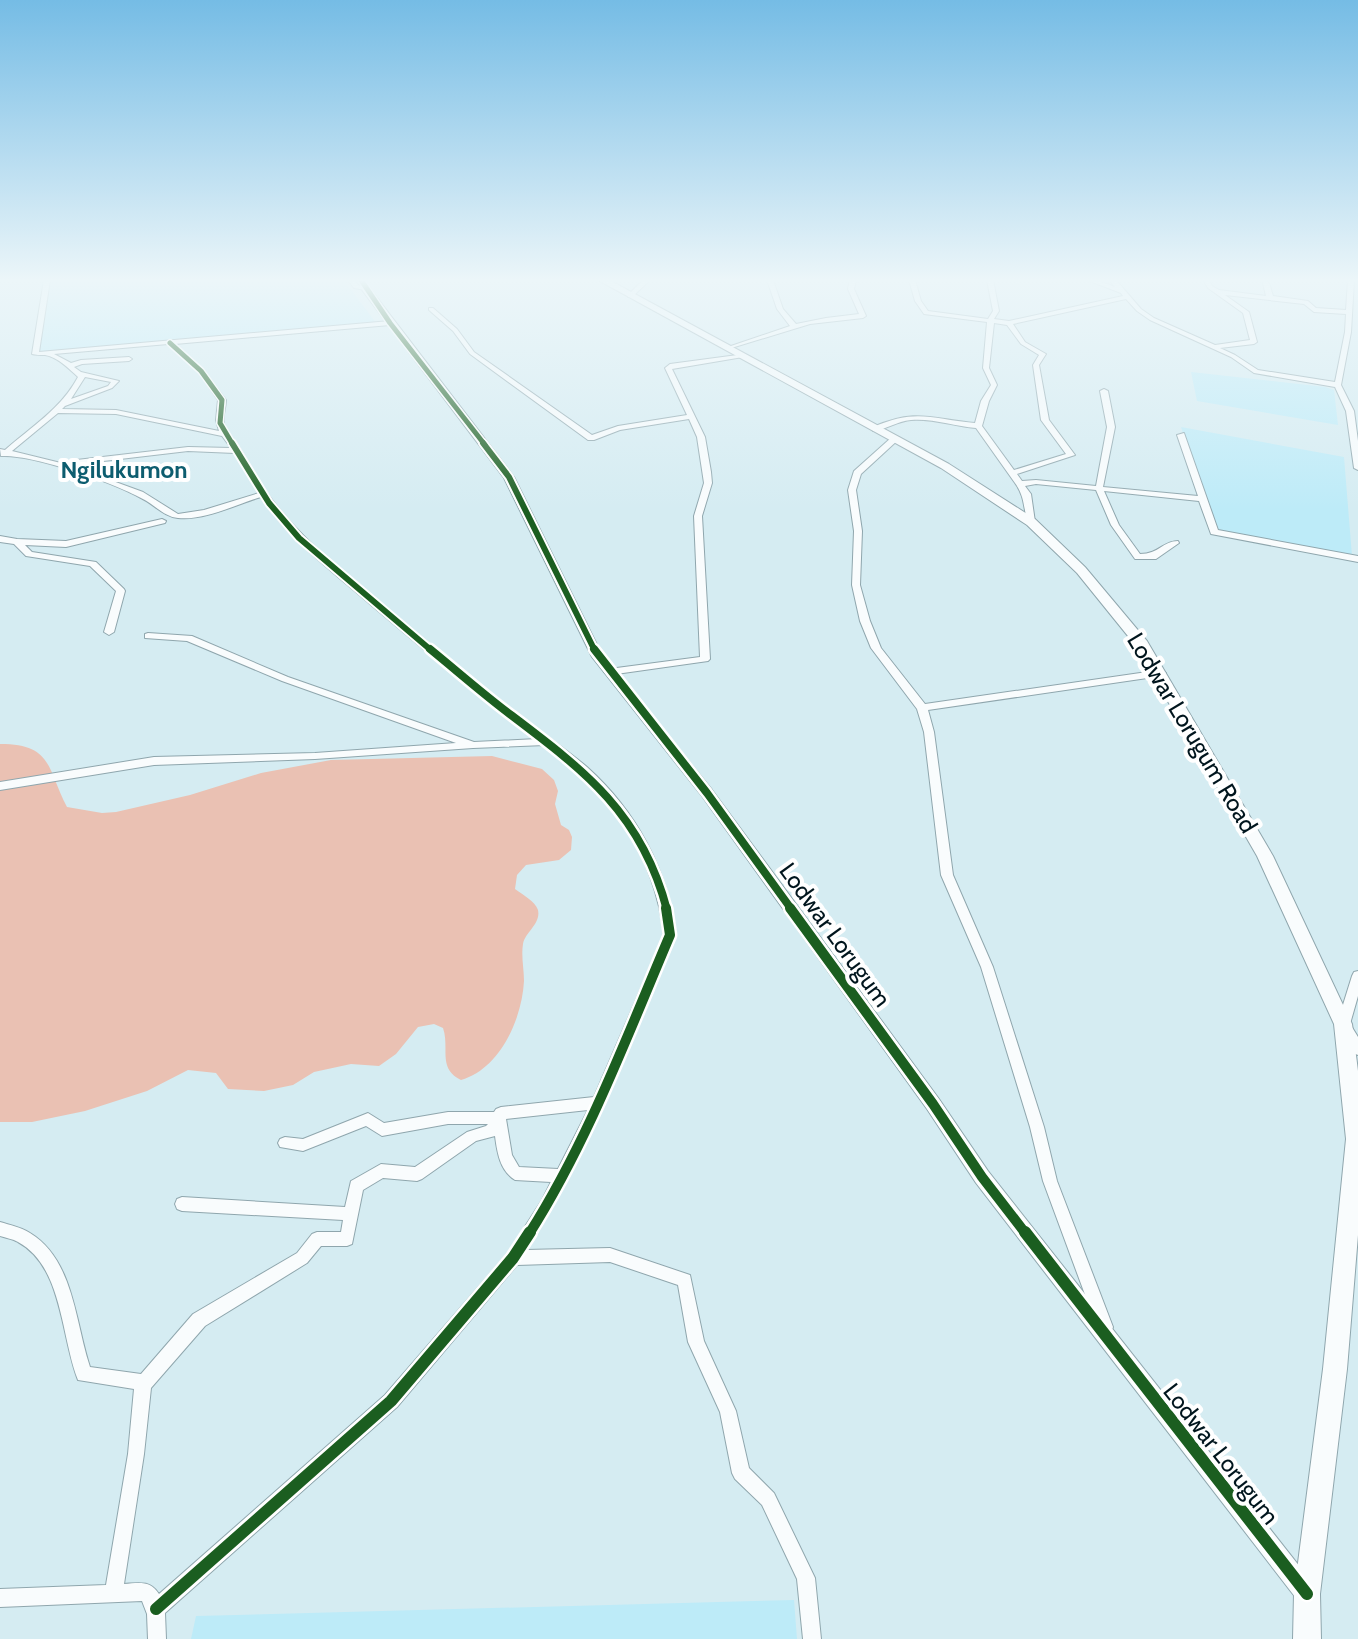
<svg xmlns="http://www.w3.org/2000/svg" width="1358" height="1639" viewBox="0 0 1358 1639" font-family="Cabin,sans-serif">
<rect width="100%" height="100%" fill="#d5ecf2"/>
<path fill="#bdebf8" d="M48,280H344L376,323L38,352Z
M1191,372L1325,387L1334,390L1338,425L1197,401Z
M1181,427L1344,457L1352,556L1216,531Z
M794,1600L797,1639H191L196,1616Z"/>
<path fill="#eac1b3" d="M0,744C53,744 47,769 67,807L102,813L116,812L190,795L261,773L331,760L492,756L542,769L554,780L558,791L555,804L561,825L569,830L572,837L571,850L559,860L526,865L517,875L515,889C523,895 535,901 538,910C541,924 525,932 523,944C521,956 524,969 524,981C522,1019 500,1069 461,1080C437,1068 450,1048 443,1028L434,1024L418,1027L396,1054L379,1066L351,1064L314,1072L293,1085L264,1091L228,1089L216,1073L188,1070L147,1091L85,1111L32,1122H0Z"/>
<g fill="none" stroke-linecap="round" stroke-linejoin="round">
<g stroke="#8fa6ad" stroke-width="2">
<path id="minor" d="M44,280H50L39,352L390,321L393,323L390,325L175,344L203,370L226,400C226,408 222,416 224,424C227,434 235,441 240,449C244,455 248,463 252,470C283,524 330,561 377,601C421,637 464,674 509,709C535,728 562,746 587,767C636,811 668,870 676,935C631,1042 589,1152 526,1250L610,1248L690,1275L704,1341L736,1411L749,1468L774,1493L815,1578L821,1639H803L797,1579L762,1505L735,1479L732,1473L720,1412L688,1342L678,1285L610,1262L517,1265L397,1407L165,1613L166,1639H148L147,1614L142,1601L0,1607V1589L106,1585L128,1454L134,1389L78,1380C61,1338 63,1266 18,1242C13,1239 6,1238 0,1236V1222C10,1225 21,1227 30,1233C74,1260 75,1322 90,1367L141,1374L193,1314L297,1253L312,1234L317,1232H341L343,1220L182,1211L177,1209L175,1204L177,1199L182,1197L345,1207L351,1181L381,1164L415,1167L467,1132L486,1126L488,1124H448L382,1136L366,1126L303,1151L280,1147L278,1143L280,1139L285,1137L303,1139L368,1113L384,1123L448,1112H494L496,1109L501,1107L594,1097L664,935C654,852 611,795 545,745L473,748L315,759L154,765L0,790V782L154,757L315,753L456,743L282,681L187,641L145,638V634L148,633L192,636L288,677L474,742L537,739C479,697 425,650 370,604C332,571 290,540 261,497C238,504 203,521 178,518C164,517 154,504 141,498C112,482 32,454 1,456L0,449L5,450C31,427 61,409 78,377C69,369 58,357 45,355C40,355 36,355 32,354ZM168,344L199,372L218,400L216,420L219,431L116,410L62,409L65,406L112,388L119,381L81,372L74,367L82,364L129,361L132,359L129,357L81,360L71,363L54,354ZM85,377L111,382L108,386L71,399ZM58,413L116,414L222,436L231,448L188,447L68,461H65V464L12,451ZM188,451L235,453L259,493L204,510L178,514L143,492L69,465ZM588,1110L558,1169L519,1167L512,1155L506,1119ZM495,1136C497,1152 500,1171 515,1180L551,1182L542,1200L508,1253L385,1395L159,1594C150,1580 139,1583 124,1584L144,1454L151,1388L205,1326L307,1263L321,1246H347L352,1244L363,1190L383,1178L417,1181L422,1179L476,1141Z
M348,280H354L358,285L368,288L365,290L354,288Z
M643,280H650L632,297H628V295Z
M767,280H773L783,309L796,324L826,318L859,314L848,289L850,280H856L854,289L866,316L863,318L810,324L728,349V347L790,326L777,309Z
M909,280H915L921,301L928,311L988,319L993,311L987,280H993L999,311L994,319L1009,321L1123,296L1121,293L1087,280H1096L1115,287L1109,280H1116L1141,309L1154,318L1215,345L1250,340L1243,313L1208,288L1203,280H1209L1212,286L1219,290L1266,296L1263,283L1266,281L1269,283L1273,296L1308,301L1316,308L1346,310L1348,280H1354L1351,332L1341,385L1354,411L1358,441V470L1354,468L1346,411L1335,387L1254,373L1231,357L1150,320L1137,311L1126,299L1013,324L1025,342L1046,354L1039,365L1049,420L1075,455L1017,474L1022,481L1036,480L1096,486L1107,427L1100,391L1104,389L1108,391L1115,427L1103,487L1198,496L1177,435L1184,433L1218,530L1358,556V562L1211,534L1199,501L1104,491L1119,525L1140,554C1159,554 1163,541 1178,541L1179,543L1156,559H1135L1111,525L1096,490L1036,484L1025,486L1031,494L1035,522L1031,524H1028C1023,506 1025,497 1015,483L976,428C954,426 932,418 911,420C897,421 886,430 873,431V427C917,408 931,419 975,423L981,401L991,385L983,368L987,322L924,314L915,301ZM1225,295L1304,304L1314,312L1346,314L1345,332L1335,382L1258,370L1235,355L1220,348L1254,344L1257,342L1249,312ZM994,323L1007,325L1021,344L1039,355L1033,365L1041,420L1066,454L1014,470L982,426L989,401L997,385L989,368Z
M429,308H433L457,329L474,352L592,435L618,426L687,415L665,368L670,364L745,354V356L743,357L672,369L705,437L711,472L712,483L702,516L710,659L708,661L609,675L604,672L609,669L700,657L694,516L704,483L697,437L689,419L620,430L594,440H588L470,354L453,331L429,310Z
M892,437L899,439L861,474L856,490L862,531L860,585L870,621L881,648L925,704L1161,670L1166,673L1161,676L928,710L934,732L953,875L993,967L1044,1127L1057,1181L1113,1327L1111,1333L1105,1335L1099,1333L1097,1327L1043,1181L1030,1127L981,967L941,875L924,732L917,709L871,648L860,621L852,585L854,531L848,490L854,471Z
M162,519L166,521L165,523L66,547L25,545L32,552L96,562L124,589L125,591L114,632L109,635L104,632L116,591L90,566L26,556L14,544L0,542V536L17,539L66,541Z
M1358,971V996L1350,1024L1358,1037V1055L1353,1053L1337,1024L1352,976L1354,972Z"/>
</g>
<g stroke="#8fa6ad" stroke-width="2">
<path id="tertiary" d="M362,286H368L514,477L601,653L712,790L939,1099L988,1171L1315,1586L1319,1594L1315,1602L1307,1606L1299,1602L976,1183L927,1109L702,796L592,657L504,478L362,290Z"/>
</g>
<g stroke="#8fa6ad" stroke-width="2">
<path id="secondary" d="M598,280H609L949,464L1035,519L1085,567L1147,641L1273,856L1352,1024L1358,1071V1235L1347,1369L1320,1594L1321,1639H1293L1294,1594L1323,1369L1346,1139L1334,1024L1257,856L1136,646L1077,573L1027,525L941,468Z"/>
</g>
<use href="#minor" fill="#f9fcfd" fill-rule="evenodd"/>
<use href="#tertiary" fill="#f9fcfd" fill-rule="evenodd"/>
<use href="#secondary" fill="#f9fcfd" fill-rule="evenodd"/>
<g stroke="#fff" stroke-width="8">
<path id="cycleway-far4" d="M361,280L390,323L485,445
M170,343L201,371L222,400L220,423L233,445"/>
</g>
<g stroke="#fff" stroke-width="10">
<path id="cycleway-far3" d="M232,443L269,503L299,538L432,651
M483,443L509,477L595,651"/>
</g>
<g stroke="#fff" stroke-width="13">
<path id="cycleway-far2" d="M430,649C457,671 483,694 511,715C585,771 642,814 667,910
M594,649L707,793L792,910"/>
</g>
<g stroke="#fff" stroke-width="15">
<path id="cycleway-far1" d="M790,908L933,1104L982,1177L1026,1234
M529,1234C588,1141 627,1036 670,935L666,908"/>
</g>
<g stroke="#fff" stroke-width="17">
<path id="cycleway" d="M1025,1232L1307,1594
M156,1609L391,1401L513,1258L530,1232"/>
</g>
<use href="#cycleway-far4" stroke="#1b5e20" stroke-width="5"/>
<use href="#cycleway-far3" stroke="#1b5e20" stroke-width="6"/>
<use href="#cycleway-far2" stroke="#1b5e20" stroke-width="8"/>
<use href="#cycleway-far1" stroke="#1b5e20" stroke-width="10"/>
<use href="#cycleway" stroke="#1b5e20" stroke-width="12"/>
</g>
<linearGradient id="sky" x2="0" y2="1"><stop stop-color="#75bce5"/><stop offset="0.55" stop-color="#ecf6f9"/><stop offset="1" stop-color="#ecf6f9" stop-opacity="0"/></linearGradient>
<rect width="1358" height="510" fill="url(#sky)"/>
<g text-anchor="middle" stroke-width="8" stroke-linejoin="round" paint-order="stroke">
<g font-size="24" font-weight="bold" fill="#0d5d6f" stroke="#fff">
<text x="124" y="478">Ngilukumon</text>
</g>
<g font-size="24" fill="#00151d" stroke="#fff">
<text transform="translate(1192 733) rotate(59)" y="8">Lodwar Lorugum Road</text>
<text transform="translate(835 935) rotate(54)" y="8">Lodwar Lorugum</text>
<text transform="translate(1221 1454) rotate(52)" y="8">Lodwar Lorugum</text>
</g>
</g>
</svg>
